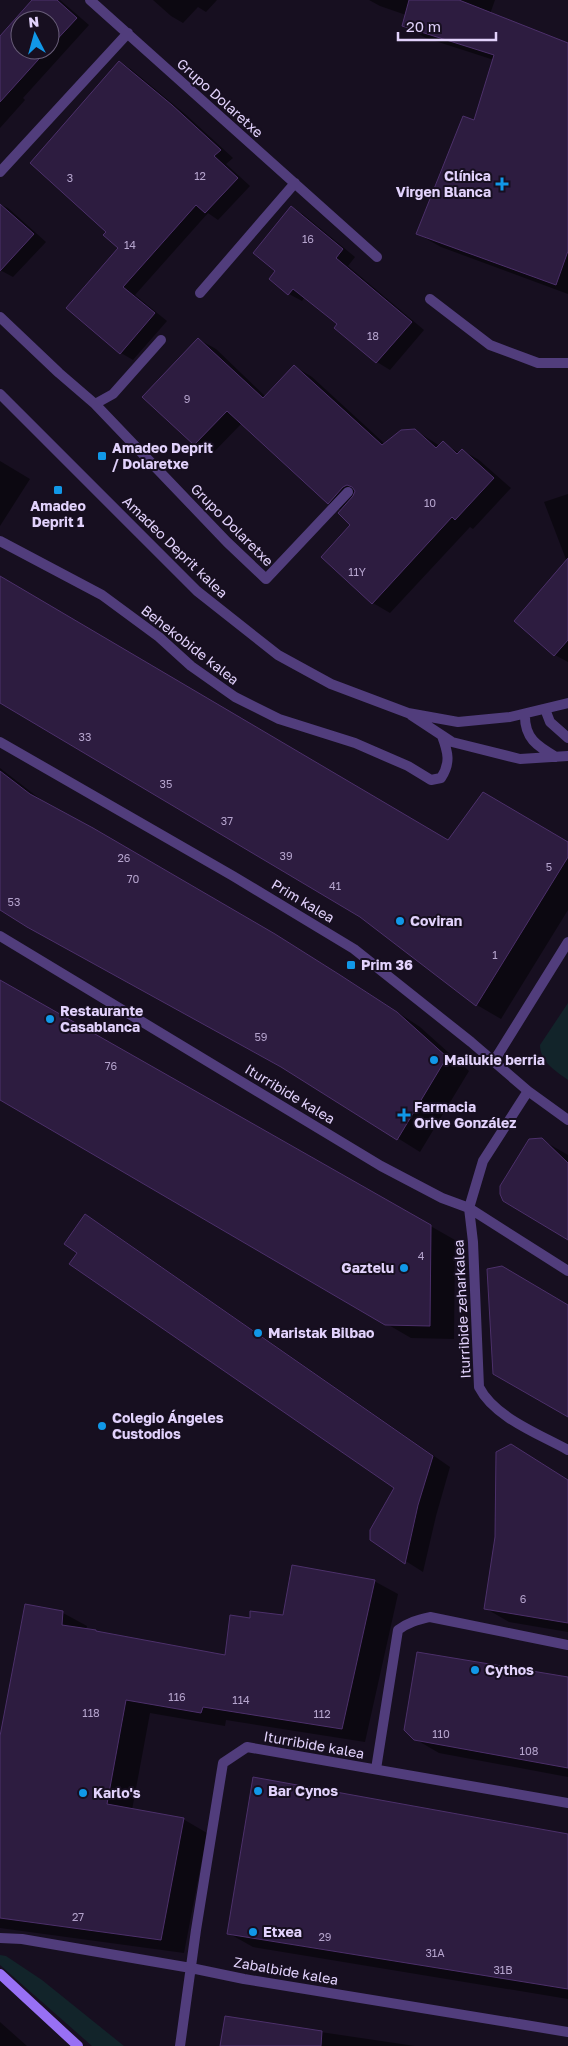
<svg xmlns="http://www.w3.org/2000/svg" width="568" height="2046" viewBox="0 0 568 2046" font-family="'Golos Text',sans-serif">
<rect width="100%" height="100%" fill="#170f20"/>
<path fill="#12242a" d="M568,1003V1080C556,1071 540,1062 540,1045Z
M0,1955L6,1956L42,1980L124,2046H92L0,1965Z"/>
<path fill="#0007" fill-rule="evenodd" d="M43,0H60L89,25L23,98L25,100L0,128V38L28,6ZM20,20H50V50H20Z
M153,0H217L206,12L198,7L183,23L171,16Z
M369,0H495L490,14L568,44V294L441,247L418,234L475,122L494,60L426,38L403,25L406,15L380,6Z
M120,62L132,70L185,114L233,158L226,164L250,186L218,220L208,213L135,295L167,321L133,360L121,353L120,248L108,231Z
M0,204L8,208L46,242L13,277L0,270Z
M292,208L304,215L355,257L348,266L424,330L390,370L377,362L336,327L339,323L305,297L302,301L289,294L270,278L277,271Z
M198,339L216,349L266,397L294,366L312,377L385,444L415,430L440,446L443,443L459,453L462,450L479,460L511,488L473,529L470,527L390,613L373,603L352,525L342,510L328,503L242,423L212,454L195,444L144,397Z
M0,461L30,479L0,526Z
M568,494V662L555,655L567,562L544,502Z
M0,587L449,842L568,843V910L501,1019L477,1005L361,916L0,701Z
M0,768L49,806L92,829L299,949L364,990L420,1027L469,1071L420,1152L290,1071L0,908Z
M0,981L455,1240L454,1339L411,1338L0,1099Z
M542,1140L568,1155V1238Z
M86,1216L103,1226L450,1467L436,1516L423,1572L371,1539L395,1488L79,1252Z
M535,1459L568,1480V1632L509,1622L485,1608Z
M374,1581L398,1594L365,1742L226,1720L225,1726L150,1713L132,1810L183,1819L207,1833L184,1953L0,1928V1731L2,1732L63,1613L87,1626L86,1630L226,1656L252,1620L284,1617Z
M568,1678V1777L439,1753L415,1739Z
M568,1835V1999L253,1947L228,1933Z
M226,2018L415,2046H221Z
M0,2022L27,2046H0Z"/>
<path fill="#2d1c40" stroke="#4c306a" d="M32,0H57L77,18L50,47V20H20V50H47L0,102V36Z
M409,0H459L568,43V251L556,285L416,234L463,116L474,120L494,55L402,26Z
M119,61L172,105L221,150L214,156L238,178L205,213L196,205L123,287L155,313L120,354L66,308L118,248L103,235L106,232L30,163Z
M0,204L34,234L0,271Z
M291,206L343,249L336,258L412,322L376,363L334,328L337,324L293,289L288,295L269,279L275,271L253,253Z
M198,338L263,398L294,365L382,445L401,430L415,429L436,448L443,441L457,454L462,449L494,478L455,520L452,517L372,604L321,557L350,525L338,513L353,496L355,491L352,487L347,485L343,487L328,504L227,411L194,445L142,397Z
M568,558V640L554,656L514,621Z
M0,576L448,840L483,792L568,842V857L476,1006L360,917L0,703Z
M0,771L30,794L93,828L275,934L340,975L397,1012L447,1057L397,1140L281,1067L27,927L0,910Z
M0,980L431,1225L430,1326L385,1325L0,1100Z
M542,1138L568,1163V1240L503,1201L500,1194V1186L529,1139Z
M85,1214L433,1456L418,1505L405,1564L370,1540V1530L394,1488L69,1264L77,1253L64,1244Z
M502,1266L568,1305V1417L493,1374L487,1269Z
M511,1444L568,1480V1623L484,1609L495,1537L496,1452Z
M292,1565L375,1580L342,1729L203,1707L201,1713L126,1700L107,1804L184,1818L161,1940L0,1918V1736L25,1604L63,1611L62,1625L96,1630V1631L225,1655L230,1615L250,1618V1611L283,1615Z
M417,1652L568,1677V1768L414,1740L404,1730Z
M253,1777L568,1834V1989L227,1934Z
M225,2016L322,2031L321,2046H220Z"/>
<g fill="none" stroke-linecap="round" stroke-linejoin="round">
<path stroke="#513d7c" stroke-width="10" d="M90,0L377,257
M0,172L128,33
M200,293L295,183
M430,299L490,345L538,363H568
M0,317L59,373L95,404L227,542L266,579L348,492
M0,394L197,591L278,655L331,684L408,713L458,722L510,717L568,703
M95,404L113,394L161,340
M0,541L102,595L159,637L191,666L235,697L279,719L355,743L408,766L431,780L441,778C451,763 448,752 442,736
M545,709L550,722L568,738
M525,714C524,738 537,746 556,757
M411,715L452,742L520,759L568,756
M0,742L233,876L354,949L471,1042L528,1091L568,1120
M0,936L381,1166L442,1198L469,1208L568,1271
M494,1061L568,942
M528,1091L483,1161L469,1208L473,1242L479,1387C494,1417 539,1434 568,1450
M376,1769L398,1630C409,1622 417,1620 430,1617L568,1645
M0,1938L22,1939L191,1968L244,1979L568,2032
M180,2046L196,1930L223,1763L247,1747L568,1803"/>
<path stroke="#9870f4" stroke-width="10" d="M0,1974L78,2046"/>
</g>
<g fill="#1198e8" stroke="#170f20" stroke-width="2">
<path d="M499.5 176.5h5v5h5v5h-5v5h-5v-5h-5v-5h5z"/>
<rect x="97" y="451" width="10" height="10" rx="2.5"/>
<rect x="53" y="485" width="10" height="10" rx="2.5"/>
<circle cx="400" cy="921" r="5"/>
<rect x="346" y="960" width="10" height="10" rx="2.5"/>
<circle cx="50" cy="1019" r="5"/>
<circle cx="434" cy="1060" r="5"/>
<path d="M401.5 1107.5h5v5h5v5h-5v5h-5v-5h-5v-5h5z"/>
<circle cx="404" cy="1268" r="5"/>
<circle cx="258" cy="1333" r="5"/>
<circle cx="102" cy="1426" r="5"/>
<circle cx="475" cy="1670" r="5"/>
<circle cx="258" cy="1791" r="5"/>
<circle cx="83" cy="1793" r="5"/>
<circle cx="253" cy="1932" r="5"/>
</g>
<g text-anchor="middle" stroke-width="4" stroke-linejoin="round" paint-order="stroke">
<g font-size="11" fill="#b5a4cd">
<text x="200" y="180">12</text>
<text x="70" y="182">3</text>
<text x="308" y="243">16</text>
<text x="130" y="249">14</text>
<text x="373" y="340">18</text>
<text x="187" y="403">9</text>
<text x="430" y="507">10</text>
<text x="357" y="576">11Y</text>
<text x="85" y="741">33</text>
<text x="166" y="788">35</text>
<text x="227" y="825">37</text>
<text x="286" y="860">39</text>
<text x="124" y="862">26</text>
<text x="549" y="871">5</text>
<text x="133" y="883">70</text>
<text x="335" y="890">41</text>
<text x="14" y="906">53</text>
<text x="495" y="959">1</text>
<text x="261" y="1041">59</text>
<text x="111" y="1070">76</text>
<text x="421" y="1260">4</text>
<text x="523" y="1603">6</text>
<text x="177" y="1701">116</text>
<text x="241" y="1704">114</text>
<text x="91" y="1717">118</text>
<text x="322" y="1718">112</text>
<text x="441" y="1738">110</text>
<text x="529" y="1755">108</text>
<text x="78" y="1921">27</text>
<text x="325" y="1941">29</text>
<text x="435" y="1957">31A</text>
<text x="503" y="1974">31B</text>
</g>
<g font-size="14" fill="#e2d2fc" stroke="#170f20">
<text transform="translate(220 98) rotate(42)" y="5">Grupo Dolaretxe</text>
<text transform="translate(232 525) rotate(45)" y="5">Grupo Dolaretxe</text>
<text transform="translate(175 547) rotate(44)" y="5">Amadeo Deprit kalea</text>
<text transform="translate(190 645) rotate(38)" y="5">Behekobide kalea</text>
<text transform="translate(303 901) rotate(31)" y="5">Prim kalea</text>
<text transform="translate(290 1094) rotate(31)" y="5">Iturribide kalea</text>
<text transform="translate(462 1309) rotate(-93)" y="5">Iturribide zeharkalea</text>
<text transform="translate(314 1745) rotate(10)" y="5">Iturribide kalea</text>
<text transform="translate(286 1971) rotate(10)" y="5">Zabalbide kalea</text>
</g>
<g font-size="14" font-weight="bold" fill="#e2d2fc" stroke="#170f20" text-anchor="start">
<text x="491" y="181" text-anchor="end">Clínica<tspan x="491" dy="16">Virgen Blanca</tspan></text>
<text x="112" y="453">Amadeo Deprit<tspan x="112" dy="16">/ Dolaretxe</tspan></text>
<text x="58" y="511" text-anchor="middle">Amadeo<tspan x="58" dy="16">Deprit 1</tspan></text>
<text x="410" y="926">Coviran</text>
<text x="361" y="970">Prim 36</text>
<text x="60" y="1016">Restaurante<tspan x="60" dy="16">Casablanca</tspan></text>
<text x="444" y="1065">Mailukie berria</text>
<text x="414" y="1112">Farmacia<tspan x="414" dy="16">Orive González</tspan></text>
<text x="394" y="1273" text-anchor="end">Gaztelu</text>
<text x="268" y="1338">Maristak Bilbao</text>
<text x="112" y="1423">Colegio Ángeles<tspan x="112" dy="16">Custodios</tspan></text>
<text x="485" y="1675">Cythos</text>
<text x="268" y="1796">Bar Cynos</text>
<text x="93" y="1798">Karlo's</text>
<text x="263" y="1937">Etxea</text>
</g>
</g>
<g transform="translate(35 35) rotate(354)"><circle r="24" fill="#170f20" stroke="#685d78"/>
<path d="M0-4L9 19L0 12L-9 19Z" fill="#1198e8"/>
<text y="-8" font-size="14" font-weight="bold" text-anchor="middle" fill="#e2d2fc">N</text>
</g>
<path d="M398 32v8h98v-8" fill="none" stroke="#e2d2fc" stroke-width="2.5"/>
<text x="406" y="32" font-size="15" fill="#e2d2fc" stroke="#170f20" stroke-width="4" paint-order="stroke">20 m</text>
</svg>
